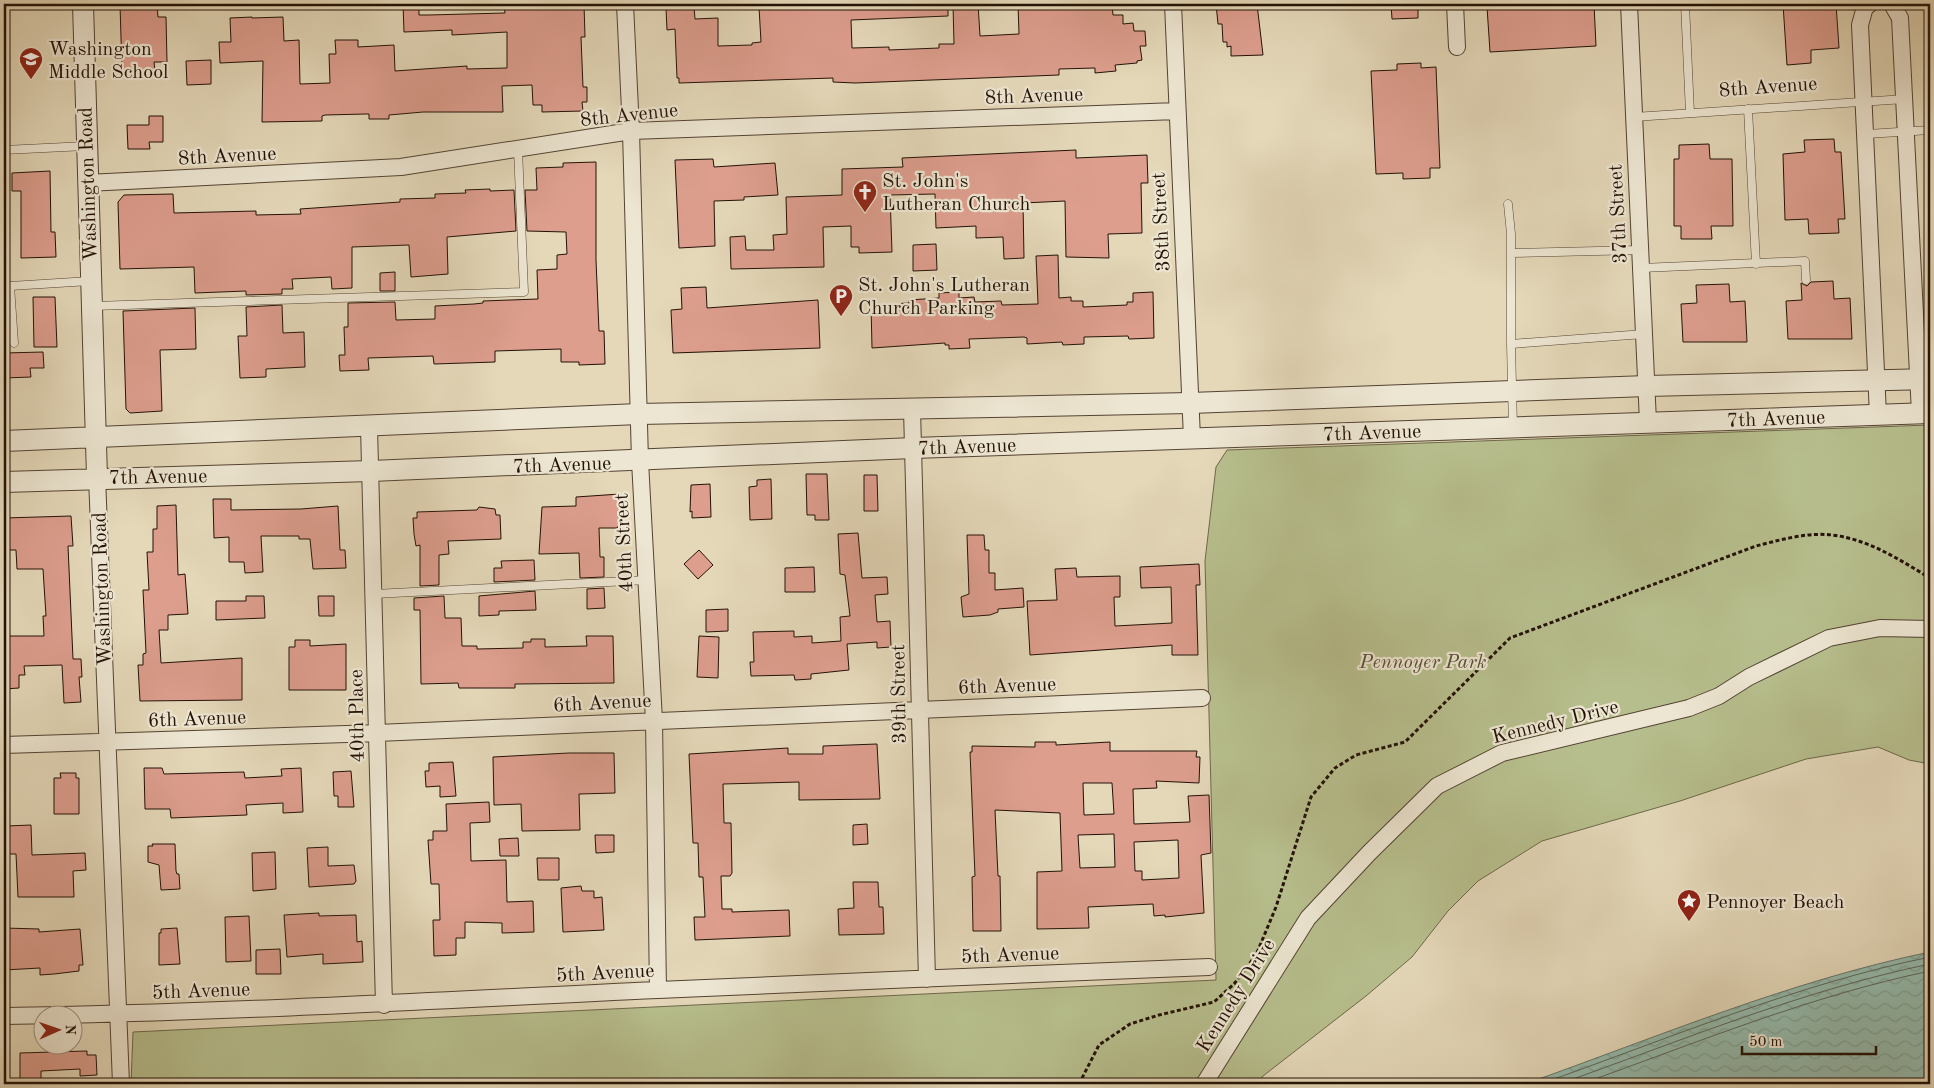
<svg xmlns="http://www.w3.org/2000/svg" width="1934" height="1088" viewBox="0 0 1934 1088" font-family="'Old Standard TT',serif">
<defs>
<pattern id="water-waves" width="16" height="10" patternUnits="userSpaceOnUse" patternTransform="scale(1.25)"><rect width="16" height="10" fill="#95baac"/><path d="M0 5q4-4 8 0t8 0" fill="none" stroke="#809f92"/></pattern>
</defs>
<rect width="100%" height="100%" fill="#e4d8b9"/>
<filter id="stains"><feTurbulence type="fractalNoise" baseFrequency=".004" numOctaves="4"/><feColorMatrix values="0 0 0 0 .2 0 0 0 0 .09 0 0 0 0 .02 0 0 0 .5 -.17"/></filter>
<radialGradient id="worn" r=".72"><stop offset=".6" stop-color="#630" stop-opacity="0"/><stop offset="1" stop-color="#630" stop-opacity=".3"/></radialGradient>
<path fill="#b7be8d" stroke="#6d684a" d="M1930,425V764L1909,760L1878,747L1806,759L1680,801L1542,841L1478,881L1448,911L1412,957L1366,996L1263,1076L1257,1084H131L133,1032L1216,980L1205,561L1216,467L1227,450Z"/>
<path fill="url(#water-waves)" stroke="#67766a" d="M1930,952V1084H1525C1657,1037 1793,980 1930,952Z"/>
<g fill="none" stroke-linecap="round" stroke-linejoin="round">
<path stroke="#5c6659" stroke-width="1" d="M1540,1084C1668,1039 1797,984 1930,957
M1559,1084C1681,1041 1803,990 1930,964
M1581,1084C1696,1043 1810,996 1930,971"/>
</g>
<path fill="#dd9e8e" stroke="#231106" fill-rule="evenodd" d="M120,4H157L158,17H166L167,62H154L155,71L122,72Z
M403,4H419V15H429L505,13L504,4H584L585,37H581L583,87H587V102H582L583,111L542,112V105H533L532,85L502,86L503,112H423L389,115V119H369V114H366L325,115L322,116V121L262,122L263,61L220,63L219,42H231L230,18L252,17V18L283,17L284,41L299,40L300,84L330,83L329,54H336L335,40H358V47L394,45L395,71L467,66V69L507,68V32L452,35V30L404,32Z
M793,4H948V16L851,20L852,48L889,47V50L939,48V44H954L953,4H978L980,36L1019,34L1018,4H1112L1113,15H1123V24L1133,23L1134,31H1145L1146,46H1140L1142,60L1137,61V63L1115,65L1116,71L1095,73V68L1059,69V75L855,83L833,82V78L679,83V78H677L675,29L667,30L666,8L694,7L695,19L718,18V46L752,45V43L761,42L759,7Z
M1216,4H1257L1263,55L1231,56V46L1227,47V42H1223L1222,24H1218Z
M1391,4H1418V18L1392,19Z
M1494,4H1594L1596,46L1490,52L1487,7H1494Z
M1783,4H1836L1839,48L1811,50V63L1787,65Z
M211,60V84L187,85L186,61Z
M1421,63V68L1436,67L1440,168H1430V178L1403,179V173L1376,174L1371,71L1397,70V64Z
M149,116H163V142H149L150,149H128L127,125H149Z
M1834,139L1835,152H1841L1845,219H1838L1839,233L1809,234L1808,219L1785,220L1783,154L1805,152L1804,140Z
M1709,144L1710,159H1732L1733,226H1711L1712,239H1681V226H1674V159H1679V145Z
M1076,150V158L1147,155L1148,183H1141L1142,233L1108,234L1109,258L1066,257L1065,201L1023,203L1024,258L1004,259L1003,237L976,238V226L936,228L935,194L890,195L892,252L859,253V247H851V226L823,227L824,267L731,269L730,237L745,236L746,250H774L773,235L787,234L786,197L842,195V169L903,167L902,158Z
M713,159L714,167L775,163L778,195L744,197V200L714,201L715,246L679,248L675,160Z
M596,162V260L599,331H604L605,364L579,365V362H561V349L495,351V362L434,364L433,356L368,358L369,370L340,371L339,355H345L344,327H348V303L395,302L396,320L435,319V306L474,304L483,303V301L538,299L537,270L557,269V255L567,254L566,232L527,231L525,190H537L536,168L563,167V163Z
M50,171L51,232H55L56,257L21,258V191H12V173Z
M490,189V191L514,190L516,231L447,237L448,274L411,277L409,245L352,247V288L332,289L331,277L292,279L293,289H282V294L246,295V291L195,293L194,267L120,269L118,202L124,195L173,194L174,213L256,211V215L301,214L300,209L400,202V199L435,198V194L466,193L465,190Z
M936,244L937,270L913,271V245Z
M1058,255L1059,298L1071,297V301H1083V307L1127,305V302H1133V293L1153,292L1154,338L1129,339L1128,336L1084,337V344L1063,345L1062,342L1027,344V338L1024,337L969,339L970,348L949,349V345H945V343L872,348L871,305L909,303V300L939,298V293L959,292V298L974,297L975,302L1001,301L1002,305L1038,304L1036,256Z
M395,272V291H380V273Z
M1833,281L1834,299L1850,298L1852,339H1788L1786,301L1802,300L1801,283L1807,286L1811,282Z
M1729,284L1730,302L1745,301L1747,342H1683L1681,304L1697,303L1696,285Z
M706,287L707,308L818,300L820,348L673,353L671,310L682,309L681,288Z
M33,297H55L57,347H34Z
M282,305L283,333L304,332L305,367L266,369V377L240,378L238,336H247L246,307Z
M195,308L196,349L160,350L162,411L130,413L126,409L123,311Z
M43,352L44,368H30L31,377L4,378V353Z
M806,474H827L829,520H815V515H807Z
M864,475H877L878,511H864Z
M771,479L772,519L750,520L749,487L757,486V480Z
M710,484L711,517L692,518V511L690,512L691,485Z
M620,494L619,525L617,528H599L600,557H604V577L580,578L579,553L539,554L542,507L576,506V497Z
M213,499H231V510L301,509L338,506L340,550H345L346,568L313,569L310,539H299V536H261L263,572L245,573L244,562H229V537L214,538Z
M176,505L178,575L185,574L188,614L168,615V630H159L161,663L242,658V700L140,701L138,665H143V654L146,653L143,590H149L147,552H153V529H157V506Z
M479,507L495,509L496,515H500L501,539L448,541L449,554L439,555V585L420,586V545L416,546L414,534L413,518H417V512L477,510Z
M71,516L73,546H68L73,659H81L82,677H79L81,702L64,703L62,665L24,666L25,675H19V688L4,689V636H44L43,616H46L43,569H17L16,550H4V518Z
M858,533L862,578L887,577L888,594L875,595L877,622L890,621L891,647L877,648V642L847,644L849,670L811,674V679L795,680L794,675L751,676L750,662H754L753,632L794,631V637L812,636V643L841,641L840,617L850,616L845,575L840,574L838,534Z
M967,535H984L985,550H989V573H995V590L1023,588L1024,607L998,609V612L990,615L963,617L961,597L969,594Z
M699,550L713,565L698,579L684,564Z
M534,560L535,580L494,582V568H502L501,561Z
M1199,564L1200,585H1196L1198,655H1172V645L1030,655L1027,601L1057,600L1055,569L1076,568L1077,577L1120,576V597H1114L1115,626L1172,623L1171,587L1141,588L1140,567Z
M814,567L815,592H785V568Z
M604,588L605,608L587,609V589Z
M535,591L536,610L499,611V615L479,616V596Z
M246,596H264L265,618L216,620V601H246Z
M318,596H334V616H319Z
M444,596L445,618H461L462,646H477V649L523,648V642H531V639H545V647L587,646L586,636H613L614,683L515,684V688H459L458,683L421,684L420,610H414V598Z
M728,609V631L706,632V610Z
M699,636L719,637L718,678L697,677Z
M295,640H310V646L346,644V690H289V647H295Z
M1035,742H1056V745L1110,742V751H1197L1196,757H1200L1199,783L1156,781L1157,788L1133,789L1134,824L1190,822L1188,796L1209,795L1211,853L1201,855L1204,913L1165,917V915L1154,916L1153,904L1088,907L1089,928L1037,929V872L1062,871L1060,813L995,810L998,876H1000L1001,931H973L972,877L975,876L970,752H972V746L1035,747ZM1083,783H1112L1114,814L1084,815ZM1114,834L1115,867L1080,868L1078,835ZM1178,840L1179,878L1142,880V871H1135L1134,842Z
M877,744L880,799L799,800V782L723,784L724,823H731L732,873L730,876H721L722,909H732V912L789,910L790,936L695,940L694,917H705L703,877H699L698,843H693L689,754L788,748V754H823V746Z
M569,753H614L615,793L579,794L580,830L522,831L521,804L494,805L493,757Z
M453,762L456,796L440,797V786L426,787L425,771H429V763Z
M144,768H162L164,774L244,772L245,778L282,776L281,769L301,768L303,812L283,813V803L246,805L247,815L171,818L170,809H145Z
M351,771L354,807H338V796H334L333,772Z
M60,773H76V778H79V814H54V778H61Z
M489,802L490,822L470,823L471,861L506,860L507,902L533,901L534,932L502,933V923L465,922V938H456V955L434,956L433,920H440L439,884H431L428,840H433V831H447L446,804Z
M867,824L868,844L853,845V825Z
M31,825L32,855L85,853L86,870L73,871L74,897H18L16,854H8L7,826Z
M595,835H614V852L596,853Z
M518,838L519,856H500L499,839Z
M152,844H175L176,871L177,874H179L180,889L161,890L159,865L148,862V846H153Z
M328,847V866L354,865L356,881L354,884L309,887L307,848Z
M275,852L276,889L253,891L252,853Z
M537,858H559V880H538Z
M853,882H878L879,907H883L884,934L839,935L838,909L854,908Z
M581,886L582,891H594V898L602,897L604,930L563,932L561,888Z
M319,913V916L356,915L357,942L362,941L363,962L323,964V954L287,957L284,915Z
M249,916L251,961L226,962L225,917Z
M4,928L39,929V932L80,929L83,965H79V971L54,974L40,975V968L4,970Z
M177,928L180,964L159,965V933H161V929Z
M280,949L281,974H256V950Z
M87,1051V1055H96L97,1075L80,1076V1069L41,1071V1079L20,1080V1053Z"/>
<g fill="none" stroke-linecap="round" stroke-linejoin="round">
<g stroke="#534333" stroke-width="9">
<path id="service" d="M1685,4L1690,113
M625,5L653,4
M1748,109L1756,264
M1634,117L1905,99
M1867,134L1930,130
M4,150L86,146
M1508,204L1511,234V344L1644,334
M1511,253L1640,250
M1641,268L1805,261L1806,280
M93,306L524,292L518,149
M14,343L10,286L90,281
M1511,344L1513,427
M374,594L647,580"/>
</g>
<g stroke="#534333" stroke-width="18">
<path id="minor" d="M625,4L631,131L640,461L654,721L658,990
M1173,4L1192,438
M1455,4L1457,47
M1629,4L1648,422
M1870,4L1865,7L1860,25L1878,415
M1892,4L1900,18L1920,413
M87,183L401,167L631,131L1177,111
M912,409L927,979
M369,427L384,1005
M97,477L121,1084
M4,745L377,733L1202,698
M4,1016C222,1013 440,1000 658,990C842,981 1025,975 1209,967
M1204,1084L1308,918L1369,853L1437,786L1502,753L1689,708L1719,696L1749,677L1829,638L1880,628L1930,629"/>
</g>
<g stroke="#534333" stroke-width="22">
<path id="tertiary" d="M83,4L97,477
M4,441L639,414L1190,403L1647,386L1930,379
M4,482L371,471L913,448L1930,413"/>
</g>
<path stroke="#231106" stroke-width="3" stroke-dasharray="4 2.5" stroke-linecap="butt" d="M1079,1084L1099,1045L1130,1024L1159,1015L1214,1002L1234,984L1256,955L1276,907L1311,797L1335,768L1356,755L1405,742L1510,638L1756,546C1780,540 1807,532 1832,535C1868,539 1900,560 1930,578"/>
<use href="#service" stroke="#ede6d2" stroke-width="8"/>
<use href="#minor" stroke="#ede6d2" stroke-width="16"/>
<use href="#tertiary" stroke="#ede6d2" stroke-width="20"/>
</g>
<defs>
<g id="school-pin" transform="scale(1.25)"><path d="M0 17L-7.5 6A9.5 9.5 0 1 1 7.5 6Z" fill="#8f2418" stroke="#ede6d2"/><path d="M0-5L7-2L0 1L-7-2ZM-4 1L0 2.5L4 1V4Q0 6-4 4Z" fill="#fff"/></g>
<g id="church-pin" transform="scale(1.25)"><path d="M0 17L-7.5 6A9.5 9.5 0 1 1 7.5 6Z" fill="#8f2418" stroke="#ede6d2"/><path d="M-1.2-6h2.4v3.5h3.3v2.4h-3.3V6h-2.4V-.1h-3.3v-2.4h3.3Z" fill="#fff"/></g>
<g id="parking-pin" transform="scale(1.25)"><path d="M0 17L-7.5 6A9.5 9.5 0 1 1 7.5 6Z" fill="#8f2418" stroke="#ede6d2"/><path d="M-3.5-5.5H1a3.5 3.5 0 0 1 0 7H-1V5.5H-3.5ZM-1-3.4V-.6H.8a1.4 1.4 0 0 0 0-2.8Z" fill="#fff"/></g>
<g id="sight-pin" transform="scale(1.25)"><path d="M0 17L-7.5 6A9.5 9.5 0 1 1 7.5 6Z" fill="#8f2418" stroke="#ede6d2"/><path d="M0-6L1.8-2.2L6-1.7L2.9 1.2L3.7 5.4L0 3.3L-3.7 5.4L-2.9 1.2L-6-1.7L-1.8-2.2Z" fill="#fff"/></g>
</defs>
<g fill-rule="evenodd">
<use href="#school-pin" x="31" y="59"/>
<use href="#church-pin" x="865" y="192"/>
<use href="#parking-pin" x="841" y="296"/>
<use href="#sight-pin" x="1689" y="901"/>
</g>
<g text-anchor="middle" stroke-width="4.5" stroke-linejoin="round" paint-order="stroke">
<g font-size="20" fill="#231106" stroke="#ede6d2" text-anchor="start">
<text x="48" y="55">Washington<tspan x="48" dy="23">Middle School</tspan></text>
<text x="882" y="187">St. John's<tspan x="882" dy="23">Lutheran Church</tspan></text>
<text x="858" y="291">St. John's Lutheran<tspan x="858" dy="23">Church Parking</tspan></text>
<text x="1706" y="908">Pennoyer Beach</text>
</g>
<g font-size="20" fill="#231106" stroke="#ede6d2">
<text transform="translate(1768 86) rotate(-4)" y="7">8th Avenue</text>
<text transform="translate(1034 95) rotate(-2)" y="7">8th Avenue</text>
<text transform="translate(629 114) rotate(-6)" y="7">8th Avenue</text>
<text transform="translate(227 155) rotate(-3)" y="7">8th Avenue</text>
<text transform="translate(87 184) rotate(-92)" y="7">Washington Road</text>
<text transform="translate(1617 214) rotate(-93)" y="7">37th Street</text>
<text transform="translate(1160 222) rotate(-93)" y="7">38th Street</text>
<text transform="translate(1776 418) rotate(-2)" y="7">7th Avenue</text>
<text transform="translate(1372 432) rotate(-2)" y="7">7th Avenue</text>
<text transform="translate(967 446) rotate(-2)" y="7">7th Avenue</text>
<text transform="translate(562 464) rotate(-2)" y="7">7th Avenue</text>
<text transform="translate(158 476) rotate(-1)" y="7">7th Avenue</text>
<text transform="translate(623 543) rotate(-93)" y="7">40th Street</text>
<text transform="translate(101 589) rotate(-92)" y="7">Washington Road</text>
<text transform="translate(1007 685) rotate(-2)" y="7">6th Avenue</text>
<text transform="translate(898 694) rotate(-91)" y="7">39th Street</text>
<text transform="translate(602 702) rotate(-3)" y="7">6th Avenue</text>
<text transform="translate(356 716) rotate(-91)" y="7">40th Place</text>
<text transform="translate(197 718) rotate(-2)" y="7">6th Avenue</text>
<text transform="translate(1555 721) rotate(-14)" y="7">Kennedy Drive</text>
<text transform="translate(1010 954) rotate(-2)" y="7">5th Avenue</text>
<text transform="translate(605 972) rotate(-3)" y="7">5th Avenue</text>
<text transform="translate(201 990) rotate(-2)" y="7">5th Avenue</text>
<text transform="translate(1235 995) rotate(-58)" y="7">Kennedy Drive</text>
</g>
<g font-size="20" font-style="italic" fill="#574e35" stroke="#ede6d2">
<text x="1423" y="668">Pennoyer Park</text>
</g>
</g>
<rect width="1934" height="1088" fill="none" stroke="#e4d8b9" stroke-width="20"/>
<rect x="5" y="5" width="1924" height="1078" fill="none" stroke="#231106" stroke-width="2.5"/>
<rect x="10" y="10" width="1914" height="1068" fill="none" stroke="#231106"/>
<g transform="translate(58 1030) rotate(88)"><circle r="24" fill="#ede6d2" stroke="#9c9180"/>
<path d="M0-4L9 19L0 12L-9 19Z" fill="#8f2418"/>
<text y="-8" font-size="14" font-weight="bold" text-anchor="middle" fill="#231106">N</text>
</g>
<path d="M1742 1046v8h134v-8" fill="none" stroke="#231106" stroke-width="2.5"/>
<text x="1749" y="1046" font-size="15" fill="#231106" stroke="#ede6d2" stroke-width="4" paint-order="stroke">50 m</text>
<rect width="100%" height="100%" filter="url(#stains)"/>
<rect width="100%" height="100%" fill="url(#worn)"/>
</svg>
